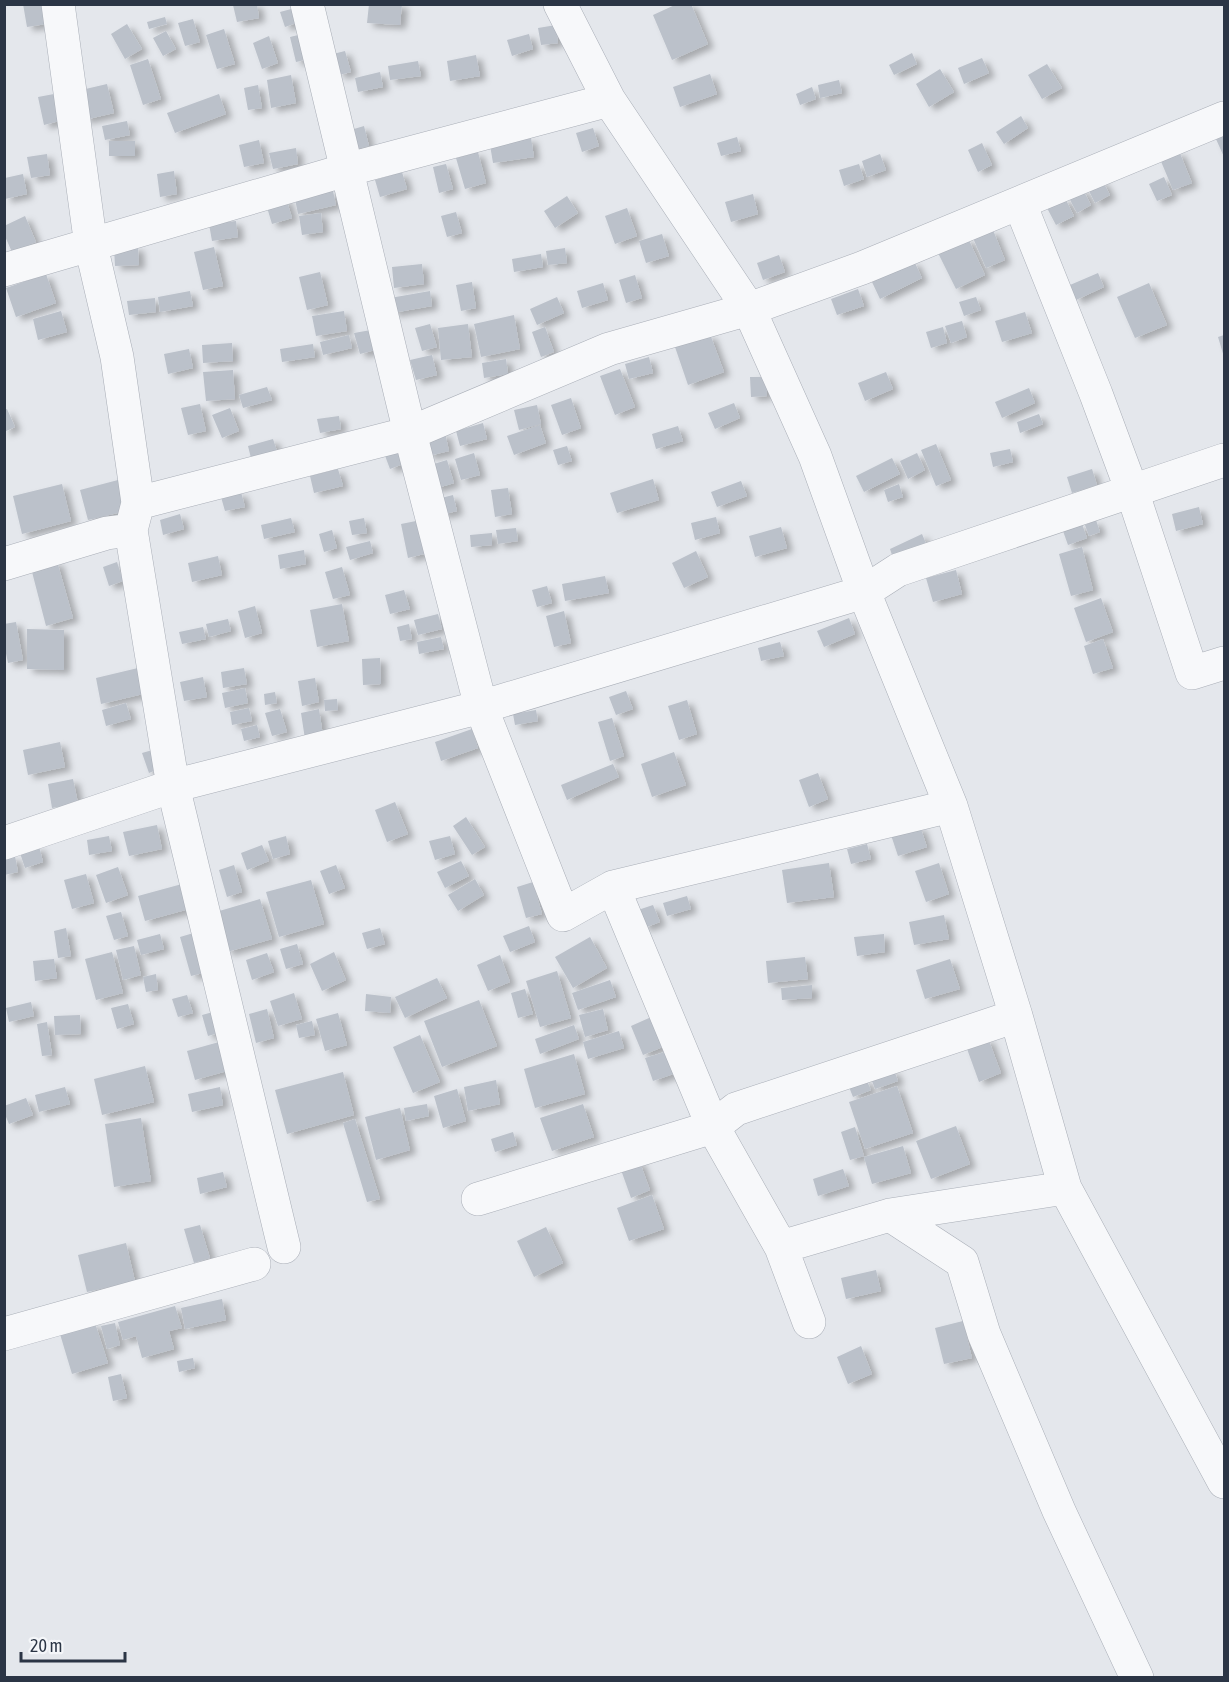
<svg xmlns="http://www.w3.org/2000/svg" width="1229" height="1682" viewBox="0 0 1229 1682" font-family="'Asap Condensed',sans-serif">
<defs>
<filter id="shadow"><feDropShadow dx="6" dy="4" stdDeviation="3" flood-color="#0004"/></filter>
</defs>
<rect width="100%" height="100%" fill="#e4e7ec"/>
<path fill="#bbc1ca" filter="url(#shadow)" d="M23,4H42L46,24L27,27Z
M257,4L259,18L237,22L233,5Z
M369,4H402L400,25L367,23Z
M677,4H691L708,44L672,60L653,15Z
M295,8L299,22L285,27L280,12Z
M165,17L167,24L149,29L147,22Z
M193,19L200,42L185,46L178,23Z
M127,24L142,49L125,59L111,34Z
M556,25L558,43L541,45L538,28Z
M224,29L235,64L217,69L206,35Z
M166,31L176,49L163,56L153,38Z
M302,34L309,59L296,62L290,37Z
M529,34L533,49L512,56L507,40Z
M269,36L278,63L262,69L253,43Z
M345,51L351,72L339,75L333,54Z
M912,53L917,64L894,75L889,65Z
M476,55L480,76L450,81L447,61Z
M982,58L989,73L964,84L958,68Z
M148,59L161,99L143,105L130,65Z
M418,61L421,76L390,80L388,66Z
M1047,64L1062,88L1042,99L1028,75Z
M940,69L954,92L929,107L916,84Z
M380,72L383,87L358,92L355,78Z
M710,74L717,94L680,107L673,87Z
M291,75L296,103L271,108L267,80Z
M839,80L842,93L820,98L818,85Z
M107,84L114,113L84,120L77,91Z
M258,85L262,108L248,110L244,88Z
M812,87L816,99L800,105L796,94Z
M54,94L59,121L44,125L38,97Z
M219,94L226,114L175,133L167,113Z
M1021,116L1028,128L1004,144L996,132Z
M127,121L130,135L105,140L102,126Z
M364,126L369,146L349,151L344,132Z
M593,128L599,146L582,152L576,133Z
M1224,135V157L1216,139Z
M737,137L741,151L721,156L717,143Z
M531,138L534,157L493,163L490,145Z
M259,140L264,163L244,167L239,145Z
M109,141H135V156H109Z
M982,143L992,165L978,172L968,150Z
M296,148L298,164L273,169L269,153Z
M1179,151L1192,183L1173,190L1160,159Z
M478,152L486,183L465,189L456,158Z
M47,154L50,175L31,178L27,157Z
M880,154L886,170L867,177L862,161Z
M446,164L453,189L439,193L433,167Z
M859,164L864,179L844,186L839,170Z
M174,171L177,194L160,197L157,174Z
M402,172L407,189L380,197L375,180Z
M23,174L27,194L5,199V178Z
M1164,177L1172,195L1157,201L1149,184Z
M1102,180L1110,195L1095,203L1087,187Z
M1082,188L1091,205L1077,213L1068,196Z
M333,191L336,205L298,214L295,199Z
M753,194L758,214L731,222L725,202Z
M567,196L578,213L555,228L544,211Z
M286,198L292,218L272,224L266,204Z
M1065,198L1074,216L1056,225L1047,208Z
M627,208L637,236L615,244L605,216Z
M456,212L462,233L447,237L441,216Z
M321,213L323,232L302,235L299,216Z
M25,216L36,242L12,252L4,234V226Z
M236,221L238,237L212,241L209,224Z
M993,230L1005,260L986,268L973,238Z
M662,234L669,256L646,263L639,241Z
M968,238L985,275L956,289L938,253Z
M138,247L139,265L115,266L114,248Z
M214,247L223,286L203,290L194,252Z
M565,248L567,263L548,265L546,251Z
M541,254L543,267L514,272L512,259Z
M779,255L785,272L763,280L757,263Z
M914,261L922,278L880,299L872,282Z
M422,264L424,284L394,288L392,267Z
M320,272L328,305L307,310L299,277Z
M1098,273L1104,287L1076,300L1070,285Z
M46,274L56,303L16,317L6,288Z
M635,275L642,298L626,303L619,280Z
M472,282L476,308L461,311L456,285Z
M603,283L608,300L582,308L577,291Z
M1149,283L1167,325L1135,338L1117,297Z
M858,289L864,306L837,315L831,299Z
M190,291L193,306L160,312L158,297Z
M430,291L432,306L392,313L390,298Z
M557,297L564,313L537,325L530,309Z
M976,297L981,310L964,316L959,302Z
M155,298L156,312L129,315L127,301Z
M61,311L67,332L38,340L33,319Z
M344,311L347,331L316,336L312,316Z
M1025,312L1032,333L1002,342L995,321Z
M514,315L520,349L481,357L474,324Z
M962,321L967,337L951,343L945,326Z
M430,324L437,347L422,351L415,328Z
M468,324L472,357L441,360L438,328Z
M545,327L554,352L541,357L532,332Z
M943,327L947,343L931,348L926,332Z
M371,330L375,350L360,354L354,333Z
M710,334L724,372L688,385L675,347Z
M349,335L352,348L323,355L320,342Z
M1224,335V357L1218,337Z
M232,343L233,361L203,363L202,345Z
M313,344L315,357L282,362L280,349Z
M189,349L193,368L168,374L164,354Z
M432,355L437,375L416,380L410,360Z
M649,357L653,373L629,379L625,364Z
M506,359L508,374L484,378L482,363Z
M620,369L635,407L615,415L600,376Z
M233,370L235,399L206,401L203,372Z
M886,372L893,389L865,401L858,383Z
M750,377H766L767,396L751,397Z
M267,387L272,400L243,408L239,395Z
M1029,388L1035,403L1002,418L995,402Z
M571,398L581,428L562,435L551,405Z
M734,403L740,418L715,429L708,413Z
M200,404L206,431L188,435L181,408Z
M537,405L541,424L519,430L514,410Z
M230,408L239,431L222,438L212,415Z
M7,409L15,427L4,432V410Z
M1039,414L1043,424L1020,433L1017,422Z
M339,416L341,429L320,433L317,419Z
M483,423L487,439L460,446L456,431Z
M540,425L546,443L514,455L507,436Z
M678,426L683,441L656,449L652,434Z
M445,433L449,451L428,456L424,437Z
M273,439L277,451L251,458L248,446Z
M936,444L951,480L936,486L921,450Z
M567,446L572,461L558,465L553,450Z
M397,448L403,464L390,469L384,453Z
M1010,449L1013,462L993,467L990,453Z
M474,453L480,475L461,480L455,459Z
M917,453L925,470L908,479L900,461Z
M892,458L900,474L864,492L856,476Z
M447,460L454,483L434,489L427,466Z
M338,469L343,486L314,493L310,476Z
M1092,469L1097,485L1072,493L1067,477Z
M653,479L659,500L617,513L610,493Z
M118,480L126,511L88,520L80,490Z
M741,481L747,496L717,507L711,492Z
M62,484L71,521L22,534L13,496Z
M899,484L903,497L888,502L884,490Z
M508,488L512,514L495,517L491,490Z
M241,492L245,507L225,511L221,497Z
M453,495L457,511L441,515L437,499Z
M1199,507L1203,524L1176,531L1172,514Z
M180,514L184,529L163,535L160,520Z
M716,517L720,533L695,540L691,523Z
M291,518L295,532L264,539L261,525Z
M364,518L367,533L352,535L349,521Z
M1096,520L1100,532L1089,536L1085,525Z
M416,521L424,554L408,558L401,524Z
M1082,524L1087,538L1068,545L1063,531Z
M781,527L787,548L755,557L749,536Z
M516,528L518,541L498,544L496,530Z
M332,530L337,548L324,552L319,534Z
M492,533V545L471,547L470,535Z
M922,534L927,546L894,561L890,549Z
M370,541L373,553L350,560L346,547Z
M1082,547L1093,590L1071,596L1059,554Z
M304,550L306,564L280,569L278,555Z
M696,551L708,577L684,588L672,563Z
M218,556L222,575L192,582L188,563Z
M57,561L73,618L46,626L31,568Z
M117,562L123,581L109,586L103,567Z
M342,567L350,595L333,599L325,572Z
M956,570L962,594L933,602L926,578Z
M605,576L609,593L565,601L562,584Z
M547,586L552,603L537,607L532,590Z
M404,590L410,609L390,614L385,595Z
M1101,598L1113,632L1086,642L1074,608Z
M342,604L349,641L317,647L310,610Z
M255,606L262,633L245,638L238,611Z
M564,611L571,643L554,647L546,616Z
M438,614L442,629L418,635L414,620Z
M849,618L855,634L824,647L817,631Z
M228,619L231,631L209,637L206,624Z
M16,622L23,660L8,663L4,644V624Z
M409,624L412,639L400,641L397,627Z
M203,627L206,639L182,644L179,632Z
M27,629L64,630V670L27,669Z
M441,637L444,649L419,654L417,642Z
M1103,639L1113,668L1093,674L1084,646Z
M780,642L784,656L761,661L758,648Z
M380,658L381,684L363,685L362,659Z
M138,668L143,694L101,704L96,678Z
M244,668L247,684L223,688L221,672Z
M203,677L207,697L184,701L180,682Z
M315,678L319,702L302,706L298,681Z
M245,688L248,703L225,708L222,693Z
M626,691L633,709L616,715L609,697Z
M275,692L277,703L265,705L264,694Z
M337,699L338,710L325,711L324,700Z
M687,700L697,734L679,740L668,706Z
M126,703L131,719L106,726L102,710Z
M249,708L252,721L232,725L230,712Z
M280,709L287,732L272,736L265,713Z
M319,709L323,736L305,739L301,713Z
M536,710L538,721L515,725L513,714Z
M612,718L624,756L610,761L598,722Z
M257,725L260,737L244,741L241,729Z
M472,729L478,748L441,761L435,742Z
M60,742L65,767L28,775L23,750Z
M156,749L163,767L149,773L142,753Z
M674,752L686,785L652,797L641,764Z
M613,764L619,777L567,800L561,785Z
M818,773L828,799L809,807L799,780Z
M73,779L78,803L52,808L48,784Z
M395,802L408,834L387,842L375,810Z
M466,817L485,847L472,855L453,826Z
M157,825L162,849L129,856L123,832Z
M920,826L927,847L898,856L891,835Z
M109,836L112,851L89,855L87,840Z
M286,836L290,854L273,859L268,841Z
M450,836L455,854L435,860L429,841Z
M867,844L871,859L851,864L847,849Z
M262,845L269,861L247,870L241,853Z
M39,846L43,862L25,868L20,853Z
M15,856L18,872L4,875V859Z
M461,861L469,876L445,888L437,872Z
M829,863L834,897L787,903L782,870Z
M939,863L949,894L926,902L915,871Z
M234,865L242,892L227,897L219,870Z
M336,865L345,888L329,894L320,871Z
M118,867L128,895L106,903L96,875Z
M86,874L94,903L72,909L64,880Z
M475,879L484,895L458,911L448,895Z
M311,880L324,924L279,937L266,892Z
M533,882L542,914L526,918L517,887Z
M182,884L189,909L145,921L138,896Z
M687,896L691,909L667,916L663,903Z
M260,899L272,939L227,952L216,912Z
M653,905L660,922L644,928L638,910Z
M121,912L128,936L114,940L106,916Z
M944,915L949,939L914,945L909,922Z
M529,926L535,942L510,952L503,936Z
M66,928L71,956L58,958L54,931Z
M380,928L385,944L367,949L362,933Z
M197,932L207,972L191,976L180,937Z
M160,934L164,949L141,955L137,940Z
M884,934L885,952L857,956L854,937Z
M590,937L607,968L573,988L555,957Z
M297,944L303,964L286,969L280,949Z
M134,946L141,975L123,980L116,950Z
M112,952L123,993L96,1000L85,959Z
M334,952L346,980L322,991L310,964Z
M267,953L274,972L252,980L246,960Z
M500,955L510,982L488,991L477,965Z
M805,957L808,979L768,983L766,961Z
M54,959L57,978L35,981L33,961Z
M950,959L960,989L925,999L916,970Z
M557,971L571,1018L540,1027L526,981Z
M156,974L158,990L146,992L143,977Z
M437,978L447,998L405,1018L395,997Z
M610,980L616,997L578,1010L572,993Z
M812,985V998L782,1000L781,988Z
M525,989L533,1014L518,1018L511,993Z
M294,993L302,1019L278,1026L270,1001Z
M366,994L391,997L390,1013L365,1011Z
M187,995L193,1013L178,1017L172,999Z
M479,1000L497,1046L442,1067L424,1021Z
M31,1002L34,1016L9,1022L6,1008Z
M128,1004L134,1024L117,1029L111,1008Z
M267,1009L274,1038L256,1043L249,1014Z
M603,1009L608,1030L585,1037L579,1015Z
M213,1012L218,1033L208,1036L202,1015Z
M338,1013L347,1045L325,1051L316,1019Z
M658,1014L670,1044L643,1055L631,1026Z
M80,1015L81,1034L55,1035L54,1016Z
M312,1021L315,1035L299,1038L296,1025Z
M47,1022L52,1055L42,1056L37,1024Z
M574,1025L579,1039L540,1054L535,1039Z
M619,1031L624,1048L588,1059L583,1042Z
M420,1035L440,1082L413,1093L393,1047Z
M988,1038L1001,1073L979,1082L966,1046Z
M219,1042L227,1071L195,1080L187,1051Z
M675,1049L682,1071L653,1081L645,1058Z
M574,1054L585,1094L535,1108L524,1069Z
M145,1066L154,1102L102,1115L94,1079Z
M894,1070L898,1081L875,1089L871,1078Z
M343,1072L354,1115L287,1134L275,1090Z
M866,1079L871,1090L853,1097L849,1087Z
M496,1080L500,1104L468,1111L464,1087Z
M897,1086L913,1133L865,1149L849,1102Z
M65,1087L70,1104L39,1112L35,1095Z
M220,1087L223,1105L192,1112L188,1094Z
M457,1089L466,1121L443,1128L434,1096Z
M26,1098L33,1115L9,1124L4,1112V1106Z
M427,1104L429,1116L406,1121L404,1108Z
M583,1104L594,1137L552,1151L540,1118Z
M400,1108L410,1150L376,1160L365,1117Z
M141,1118L151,1181L114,1187L105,1124Z
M355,1119L380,1199L367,1202L343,1123Z
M956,1126L970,1164L931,1179L916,1141Z
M855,1127L864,1156L850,1160L841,1132Z
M513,1132L517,1145L495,1152L491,1139Z
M903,1146L911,1173L872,1184L864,1157Z
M639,1160L650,1190L631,1198L620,1167Z
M843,1169L849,1186L818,1196L813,1179Z
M223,1172L227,1187L200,1194L197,1178Z
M652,1195L664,1229L629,1241L617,1208Z
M200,1225L210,1258L194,1263L184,1229Z
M546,1227L563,1263L534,1277L517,1241Z
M126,1243L135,1281L87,1292L78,1255Z
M876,1270L881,1291L846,1299L841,1278Z
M222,1299L226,1320L185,1329L181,1308Z
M175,1306L182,1328L169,1331L174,1349L142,1358L136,1336L123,1340L118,1322Z
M963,1321L972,1358L944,1364L935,1328Z
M95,1323L108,1363L72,1374L60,1334Z
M115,1323L120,1345L107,1349L101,1326Z
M861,1346L872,1374L848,1384L837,1357Z
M193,1358L195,1368L179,1372L177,1361Z
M121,1374L127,1398L113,1401L108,1377Z"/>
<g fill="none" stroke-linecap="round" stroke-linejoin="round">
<g stroke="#a9aeb7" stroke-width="34">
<path id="street" d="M58,4L91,246L117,357L138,503
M307,4L410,433L481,707L563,915L613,887L951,806
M560,4L609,100L749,309L815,456L864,592L951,806L1016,1016L1065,1188L1224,1482
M1020,204L1096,394L1132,491L1192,673L1224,663
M4,270L346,170L609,100
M131,530L173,786L284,1247
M4,564L107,533L131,530L138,503L410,433L609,349L749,309L862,268L1224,118
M4,843L173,786L481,707L864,592L898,570L1224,460
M613,887L713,1127L781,1247L809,1322
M478,1199L713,1127L736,1109L1016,1016
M890,1215L962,1262L984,1334L1059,1511L1137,1678
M781,1247L890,1215L1065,1188
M4,1334L254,1264"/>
</g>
<use href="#street" stroke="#f7f8fa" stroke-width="33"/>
</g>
<rect width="1229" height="1682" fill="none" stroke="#2b3545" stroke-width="12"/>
<path d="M21 1652v9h104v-9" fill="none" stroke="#2b3545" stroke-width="3"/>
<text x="30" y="1652" font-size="18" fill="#2b3545" stroke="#f4f6f9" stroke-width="4.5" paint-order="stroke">20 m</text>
</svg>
